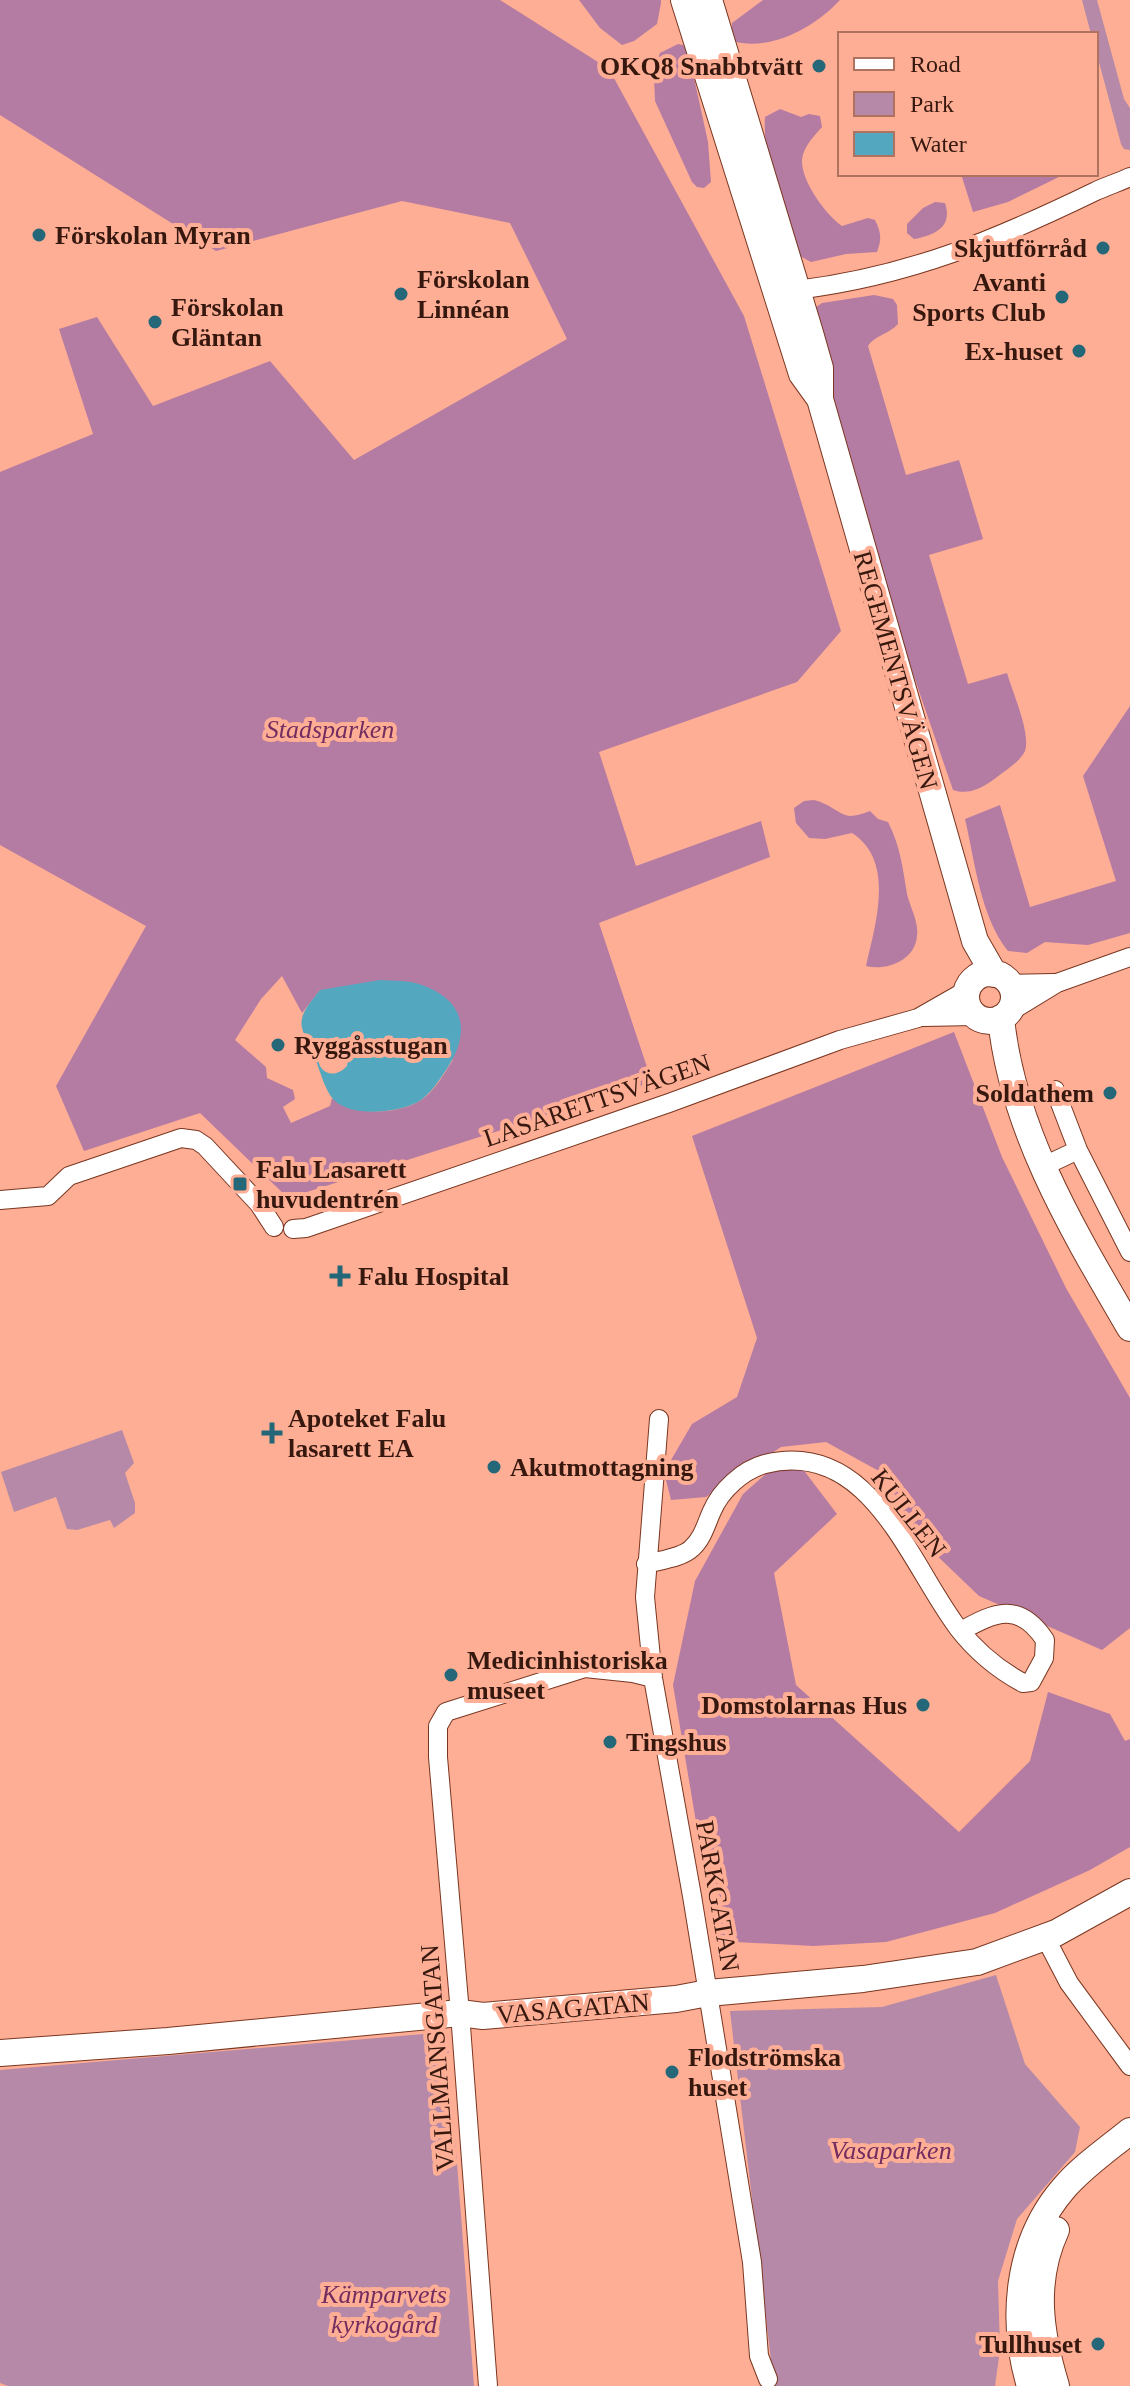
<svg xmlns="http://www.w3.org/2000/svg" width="1130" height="2386" viewBox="0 0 1130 2386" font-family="'Times New Roman',serif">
<rect width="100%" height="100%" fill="#feae95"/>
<path fill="#b589a7" d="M1082,0H1097L1124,99L1130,108V150L1124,149L1121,144L1096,51V34H1091Z
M122,1430L134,1463L125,1473L135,1503V1513L114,1528L110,1520L77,1530L67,1529L56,1497L14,1512L1,1472Z
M996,1975L1025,2064L1080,2127L1075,2152L1017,2219L998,2281L1000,2350L995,2386H774L730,2011L882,2007Z
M447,2032L474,2386H8L0,2383V2070Z"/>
<path fill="#b47ba3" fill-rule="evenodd" d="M0,0H500L609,69L744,316L841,631L797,682L599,752L636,866L761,821L770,857L599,923L652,1082L288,1198L200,1113L84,1151L56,1086L146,926L0,845V472L93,434L59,329L97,317L153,406L270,361L354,460L567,339L510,223L402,201L216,251L0,115ZM282,976L302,1013L320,990L453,1060C443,1075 433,1095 416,1103C392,1115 352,1115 332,1098L330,1106L291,1123L283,1107L295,1099L293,1090L267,1078L266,1067L235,1040L261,999Z
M579,0H661V3L657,24L634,41L622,45L600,28Z
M763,0H840C814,28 770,52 732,41V23Z
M678,44L687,46L708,142L711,182L704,188L697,187L692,182L655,101L654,77L657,61L660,53Z
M780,109L801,117L809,114L820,116L822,127C814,136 803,147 802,160C801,181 826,215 842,226L868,218L875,220C881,232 882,239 877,252L846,254L811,262L798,255C785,212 762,164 765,117Z
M961,174H1065L1008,202L973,212Z
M935,202L945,203C953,227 935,235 914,239L907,233V224L923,208Z
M874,295L893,299L897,305L898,324C889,334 874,336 868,346L906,475L959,460L983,539L929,555L968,684L1007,673C1012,691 1031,733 1025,751C1021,761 1002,773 993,780C980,789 968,795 953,790L857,511L813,309L822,303Z
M1130,706V933L1088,945L1045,942L1027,953L1008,951C980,916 975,861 965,819L1000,805L1030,907L1116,881L1083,776Z
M814,800C829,803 839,815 850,816C856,816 865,813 870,811L878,819L888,822C900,845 903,869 907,894C910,907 919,922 917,936C915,961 886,971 866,966C875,925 896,861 852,833L825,839L809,838L796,823L794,808L804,801Z
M954,1032L1002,1157L1066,1288L1130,1398V1628L1102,1650L979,1596L906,1526L888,1476L826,1442L781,1447L706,1497L671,1500L664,1472L692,1424L737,1397L757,1338L692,1136Z
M802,1468L837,1514L774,1573L796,1685L959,1832L1030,1761L1048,1692L1110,1714L1125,1741L1130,1739V1847L1090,1870L995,1913L886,1942L813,1946L716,1941L673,1685L695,1581L743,1494L769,1471Z"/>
<path fill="#53a7be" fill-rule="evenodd" d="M380,980C393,981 410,980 422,985C464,1000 471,1031 448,1067C440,1079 430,1096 416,1103C396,1113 350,1117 334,1100C325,1091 321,1073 316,1061C300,1023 292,1024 320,990ZM326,1042C343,1041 350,1051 347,1066C331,1083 312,1069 320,1048Z"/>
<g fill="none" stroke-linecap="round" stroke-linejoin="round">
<g stroke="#7a3620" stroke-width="20">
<path id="street" d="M797,290C910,276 995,240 1096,191C1107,186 1119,182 1130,177
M1010,984L1054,983
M1008,1013L1057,983L1130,957
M924,1017L974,1016
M1055,1090L1078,1150L1130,1252
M1044,1166L1078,1150
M0,1200L48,1196L69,1176L181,1138L196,1140L205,1146L259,1204L274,1227
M293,1229L306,1228L669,1103L840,1040L918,1018L967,990
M659,1419L645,1597L653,1678L692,1896L752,2262L759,2356L768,2379
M646,1564C660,1560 682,1558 692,1548C703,1538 706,1524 712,1511C721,1490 743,1470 765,1464C870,1438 909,1563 958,1628C975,1650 999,1670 1023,1683L1031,1682L1044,1658L1045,1640C1019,1601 995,1612 961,1631
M1045,1937L1069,1983L1130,2066
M488,2386L460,2013L438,1757V1726L446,1712L585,1668L633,1673L653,1678"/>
</g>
<g stroke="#7a3620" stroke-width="28">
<path id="secondary" d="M684,0L802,374L820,399
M709,0L810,333L820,368V399L975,941L994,974
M966 997a24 24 0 1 1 48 0a24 24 0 1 1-48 0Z
M1001,1018C1012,1130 1074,1232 1130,1328
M0,2053L168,2041L460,2013L483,2016L676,1999L708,1993L863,1979L977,1962L1056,1933L1130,1892
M1030,2386C1010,2319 1017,2242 1064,2188C1083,2166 1108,2149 1130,2131
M1056,2386C1040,2333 1032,2282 1056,2230"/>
</g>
<use href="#street" stroke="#fff" stroke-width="18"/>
<use href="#secondary" stroke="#fff" stroke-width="26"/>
</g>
<g fill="#236778" stroke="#feae95" stroke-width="3">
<circle cx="819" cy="66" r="8"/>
<circle cx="39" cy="235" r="8"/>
<circle cx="1103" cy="248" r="8"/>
<circle cx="401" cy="294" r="8"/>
<circle cx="1062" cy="297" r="8"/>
<circle cx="155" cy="322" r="8"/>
<circle cx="1079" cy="351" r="8"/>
<circle cx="278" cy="1045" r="8"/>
<circle cx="1110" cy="1093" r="8"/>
<rect x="232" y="1176" width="16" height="16" rx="4"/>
<path d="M336 1264h8v8h8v8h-8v8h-8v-8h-8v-8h8z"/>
<path d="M268 1421h8v8h8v8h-8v8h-8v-8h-8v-8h8z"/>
<circle cx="494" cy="1467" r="8"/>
<circle cx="451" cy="1675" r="8"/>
<circle cx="923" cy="1705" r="8"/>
<circle cx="610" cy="1742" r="8"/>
<circle cx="672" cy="2072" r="8"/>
<circle cx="1098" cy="2344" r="8"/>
</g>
<g text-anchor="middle" stroke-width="8" stroke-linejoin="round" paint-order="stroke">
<g font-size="26" font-weight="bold" fill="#36180f" stroke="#feae95" text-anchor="start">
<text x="803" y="75" text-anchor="end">OKQ8 Snabbtvätt</text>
<text x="55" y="244">Förskolan Myran</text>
<text x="1087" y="257" text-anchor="end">Skjutförråd</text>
<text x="417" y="288">Förskolan<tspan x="417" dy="30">Linnéan</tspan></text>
<text x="1046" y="291" text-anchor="end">Avanti<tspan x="1046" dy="30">Sports Club</tspan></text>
<text x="171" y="316">Förskolan<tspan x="171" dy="30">Gläntan</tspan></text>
<text x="1063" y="360" text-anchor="end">Ex-huset</text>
<text x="294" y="1054">Ryggåsstugan</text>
<text x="1094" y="1102" text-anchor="end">Soldathem</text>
<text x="256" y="1178">Falu Lasarett<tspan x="256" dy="30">huvudentrén</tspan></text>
<text x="358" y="1285">Falu Hospital</text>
<text x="288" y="1427">Apoteket Falu<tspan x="288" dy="30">lasarett EA</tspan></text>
<text x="510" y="1476">Akutmottagning</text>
<text x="467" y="1669">Medicinhistoriska<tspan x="467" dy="30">museet</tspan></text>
<text x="907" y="1714" text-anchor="end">Domstolarnas Hus</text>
<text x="626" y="1751">Tingshus</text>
<text x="688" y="2066">Flodströmska<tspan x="688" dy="30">huset</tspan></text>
<text x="1082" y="2353" text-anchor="end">Tullhuset</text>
</g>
<g font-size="26" fill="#36180f" stroke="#feae95">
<text transform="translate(896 670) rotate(74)" y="9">REGEMENTSVÄGEN</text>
<text transform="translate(597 1100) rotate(-19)" y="9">LASARETTSVÄGEN</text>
<text transform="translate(909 1513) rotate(52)" y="9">KULLEN</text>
<text transform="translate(718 1896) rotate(80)" y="9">PARKGATAN</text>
<text transform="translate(573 2008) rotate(-5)" y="9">VASAGATAN</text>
<text transform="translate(437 2058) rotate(-94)" y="9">VALLMANSGATAN</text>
</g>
<g font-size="26" font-style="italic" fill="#732d61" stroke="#feae95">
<text x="330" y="738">Stadsparken</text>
<text x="891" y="2159">Vasaparken</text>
<text x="384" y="2303">Kämparvets<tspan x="384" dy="30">kyrkogård</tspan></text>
</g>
</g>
<rect x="838" y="32" width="260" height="144" fill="#feae95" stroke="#ae725f" stroke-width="2"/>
<rect x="854" y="58" width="40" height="12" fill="#ffffff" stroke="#ae725f" stroke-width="2"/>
<text x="910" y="72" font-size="24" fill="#36180f">Road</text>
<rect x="854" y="92" width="40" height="24" fill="#b589a7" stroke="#ae725f" stroke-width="2"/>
<text x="910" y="112" font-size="24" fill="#36180f">Park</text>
<rect x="854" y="132" width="40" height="24" fill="#53a7be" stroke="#ae725f" stroke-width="2"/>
<text x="910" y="152" font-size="24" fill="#36180f">Water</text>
</svg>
